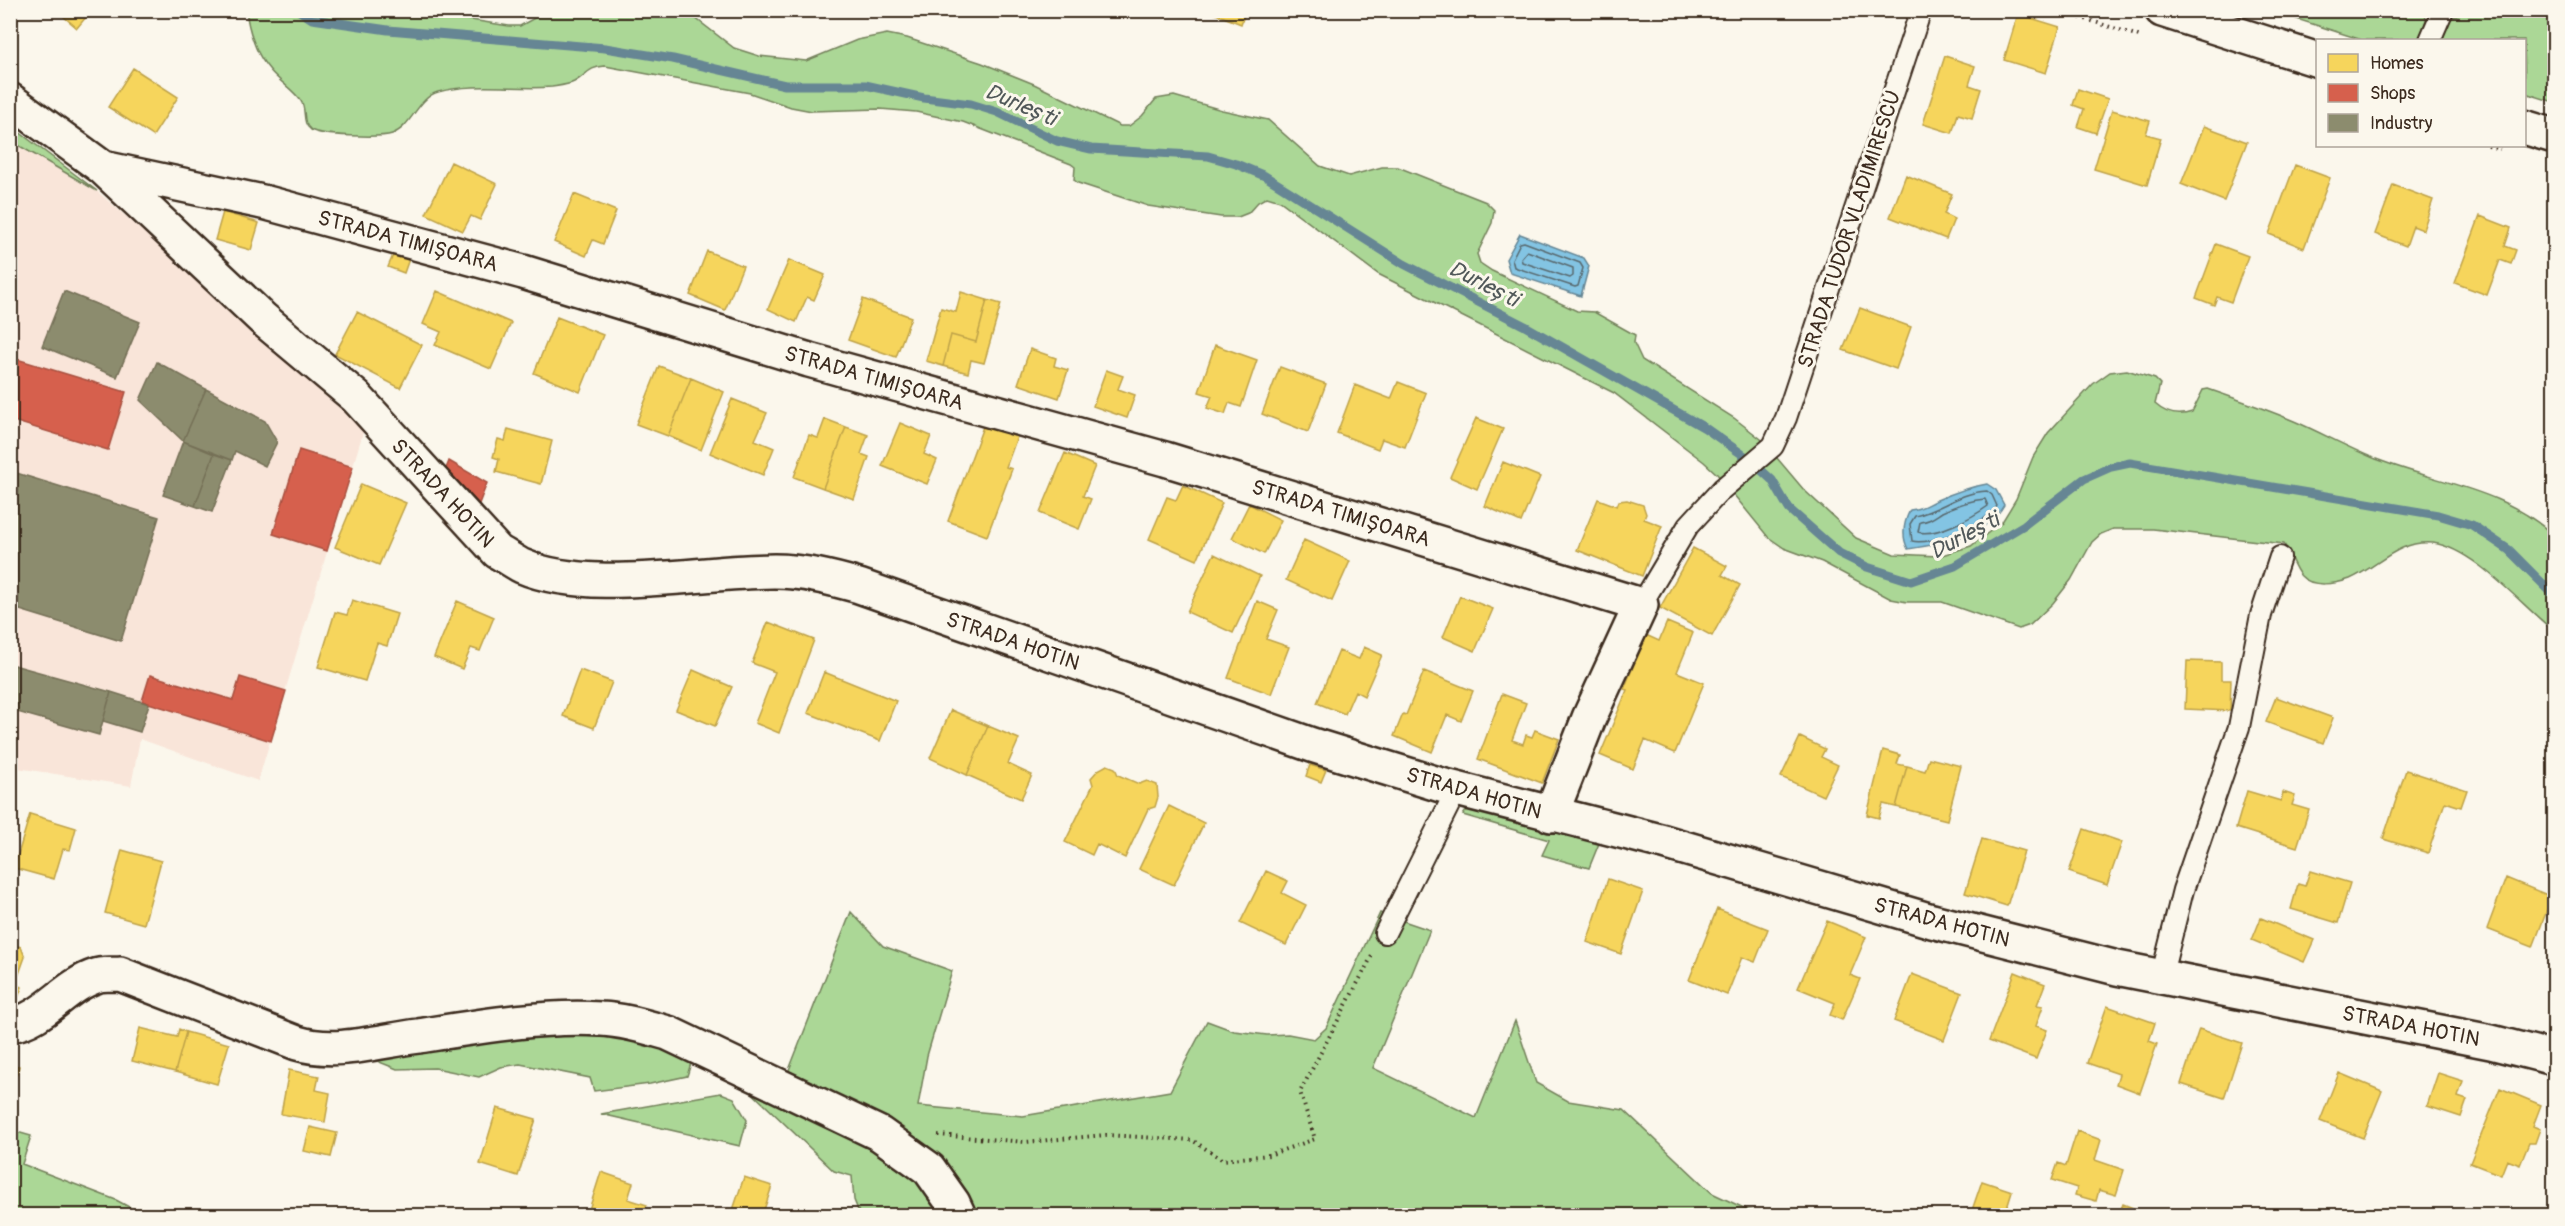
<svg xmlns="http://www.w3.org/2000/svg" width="2565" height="1226" viewBox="0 0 2565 1226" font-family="Pangolin,sans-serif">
<rect width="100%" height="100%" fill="#fbf7ec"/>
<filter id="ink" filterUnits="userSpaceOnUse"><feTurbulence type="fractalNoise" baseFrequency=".0167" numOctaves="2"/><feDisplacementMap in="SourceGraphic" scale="12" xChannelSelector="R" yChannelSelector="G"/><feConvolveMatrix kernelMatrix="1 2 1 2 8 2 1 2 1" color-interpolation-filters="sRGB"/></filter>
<g filter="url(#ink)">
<path fill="#f9e5d9" d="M11,141L97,191L365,426L258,781L140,739L131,786L11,767Z"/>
<path fill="#abd796" stroke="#73805a" stroke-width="1.5" d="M246,11H373L465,19L509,26H520L547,11H686L734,48L759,56L806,61L857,40L887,34L907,38L982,63L1034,84L1120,126H1129L1142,116L1156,99L1174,96L1222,110L1268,120L1320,166L1349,176L1382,167H1398L1486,202L1494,210L1492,223L1477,254L1480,263L1492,271L1577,311L1594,312L1635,335L1634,343L1642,360L1734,418L1761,439L1804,490L1856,538L1894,554L1939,556L1971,546L2002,522L2016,499L2033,457L2048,433L2093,384L2110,372L2127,370L2155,379L2160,384L2155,404C2166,414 2178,417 2192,412L2203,390L2208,389C2237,399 2266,409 2294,421C2322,433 2348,448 2376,459C2437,483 2505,489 2554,536V631C2522,606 2475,549 2433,543C2398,539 2377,568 2350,579C2336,584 2312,588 2301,576C2295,571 2289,552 2284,544L2153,529H2113L2101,534L2092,542L2071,580L2053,603L2030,625L2019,629L1942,602H1907L1891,599L1822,562L1784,548L1768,537L1717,474L1704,462L1614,393L1378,274L1280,201L1267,197L1258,202L1248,213L1238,217H1221L1148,206L1078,183L1074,180L1075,167L1071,164L963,122L916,112L880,109L812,111L791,107L750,93L605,66C588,67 587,75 574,82C568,85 558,86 552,87C515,90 475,82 438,92C417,98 412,127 392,134C380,138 321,136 311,130C301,123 307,110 301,101C293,89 278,81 269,69C255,53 249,31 246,11Z
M2272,11H2425L2426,20L2419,40H2362Z
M2468,11H2554V102L2525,93L2524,40H2440L2451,18Z
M10,126H11L97,191L11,141Z
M1471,804L1602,836L1589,868L1542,855L1549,840L1463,815Z
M851,912L883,946L952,971L927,1056L918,1106L1023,1116L1170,1091L1207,1021L1234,1031L1267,1035L1288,1034L1314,1039L1326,1028L1380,913L1430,930L1373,1068L1476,1118L1515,1021L1536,1083L1568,1101L1624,1110L1712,1193L1748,1210L1798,1215H860L854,1200L852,1176L834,1171L744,1085L776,1092L789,1070Z
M581,1026L674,1045L691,1063L687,1076L650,1084L594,1091L590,1078L520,1064L501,1067L479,1077L435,1068L397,1069L372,1059L329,1064L325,1058Z
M721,1093L734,1098L747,1120L740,1146L601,1114Z
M10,1130L31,1136L22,1164L116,1200L144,1215H11Z"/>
<path fill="#83c4e3" stroke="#668694" stroke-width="1.5" d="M1520,234L1584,258L1589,266L1581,296L1510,273L1506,259Z
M1987,484L1996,490L2004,505C1986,537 1941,544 1908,549C1901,536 1904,522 1910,510C1925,508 1925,505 1937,500C1953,493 1969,487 1987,484Z"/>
<path fill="#f6d55c" stroke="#bea249" stroke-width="1.5" d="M56,10H92L77,28Z
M1206,10H1246L1241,24Z
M2018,14L2060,27L2046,73L2004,60Z
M1945,56L1975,66L1969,85L1981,89L1972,118L1958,114L1952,133L1923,124Z
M133,68L178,97L153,136L108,107Z
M2078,89L2108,99L2096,133L2078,127L2084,109L2073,105Z
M2112,110L2150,121L2146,134L2161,138L2147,185L2094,169Z
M2204,126L2247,142L2224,201L2181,184Z
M451,162L497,184L480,220L471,216L463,231L426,214Z
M2295,165L2330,178L2304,248L2269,234Z
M1906,175L1952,194L1944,214L1954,219L1946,239L1890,217Z
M2393,185L2433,200L2423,230L2413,226L2406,246L2375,234Z
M574,194L616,211L603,244L593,240L586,256L554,242Z
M223,212L259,223L251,250L215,240Z
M2480,216L2511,228L2505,246L2516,250L2511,264L2500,260L2487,295L2455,283Z
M2216,244L2248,256L2231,302L2217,297L2214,305L2196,298Z
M707,251L743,266L725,310L690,295Z
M394,253L409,259L404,273L388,267Z
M789,260L825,275L814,300L807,297L796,322L768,309Z
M437,291L511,323L491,369L435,345L441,332L423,324Z
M961,292L987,300L976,342L951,335L943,366L926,361L941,308L956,312Z
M863,299L911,317L896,357L848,340Z
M987,300L1001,304L984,363L971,360L968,373L943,366L951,335L976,342Z
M1860,308L1911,327L1896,369L1843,350Z
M357,312L422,345L400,388L335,354Z
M557,317L603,335L580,392L534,373Z
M1215,345L1257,360L1241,407L1229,403L1225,414L1207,408L1212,396L1199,392Z
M1030,349L1056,358L1054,366L1068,370L1059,398L1018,384Z
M659,366L691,378L668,436L636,424Z
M1280,367L1326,384L1308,432L1262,414Z
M1106,370L1123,376L1118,389L1135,395L1127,418L1093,406Z
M691,378L724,392L701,450L668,436Z
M1398,382L1426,393L1405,447L1382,439L1378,449L1337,433L1355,385L1391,399Z
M732,399L767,413L755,440L774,448L763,475L710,453Z
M1476,418L1503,429L1477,489L1450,477Z
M825,419L846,427L823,488L794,477L809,435L818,438Z
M900,423L931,436L924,454L937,460L927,484L882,466Z
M984,424L1017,437L1006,467L1012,469L987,536L948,521Z
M846,427L868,435L861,454L869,457L854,499L823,488Z
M508,429L552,441L541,484L496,472L499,459L493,457L498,439L505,441Z
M1065,453L1095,466L1083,496L1091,499L1079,529L1040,513Z
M1503,462L1540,477L1521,522L1485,506Z
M361,484L406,503L379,565L335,547Z
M1183,485L1222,503L1197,560L1149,539L1167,497L1176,500Z
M1598,499L1617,506L1619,501L1627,500L1643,505L1646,514L1644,519L1662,526L1642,576L1577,550Z
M1249,504L1281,520L1264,554L1232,538Z
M1304,540L1350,561L1332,601L1286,580Z
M1693,548L1727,566L1722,575L1740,585L1712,636L1660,608Z
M1214,554L1260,576L1233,633L1187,612Z
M1460,596L1493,609L1475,651L1443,637Z
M352,600L397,614L387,646L377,643L365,681L318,667L335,612L347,615Z
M457,601L494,617L480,651L471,648L462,669L434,657Z
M1257,601L1278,610L1266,639L1289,647L1271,694L1228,678Z
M768,622L814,640L779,733L755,723L775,672L752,663Z
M1667,622L1693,633L1677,672L1704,683L1675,753L1645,740L1633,769L1600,755L1627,690L1624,689L1646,635L1659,641Z
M1364,647L1382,655L1364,696L1355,691L1345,714L1317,703L1339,651L1359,659Z
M2187,661L2221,662V680H2231L2230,711L2185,709Z
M580,670L612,682L594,728L563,716Z
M693,670L732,687L715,726L676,710Z
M1424,671L1473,691L1461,721L1447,715L1432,752L1394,736L1403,714L1406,715Z
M824,672L896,701L880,741L808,713Z
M1502,694L1526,703L1512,740L1523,744L1526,735L1532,737L1535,730L1559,739L1542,783L1478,759Z
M2276,697L2333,718L2323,743L2266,722Z
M951,710L988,726L967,775L930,758Z
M988,726L1019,739L1008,764L1032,775L1021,799L967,775Z
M1800,737L1825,749L1821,757L1838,765L1823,796L1781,777Z
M1883,750L1900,755L1897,764L1907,766L1896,807L1883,804L1879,818L1867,815Z
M1929,758L1961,766L1947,820L1896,807L1907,766L1925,771Z
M1107,765L1115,768L1118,775L1139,784L1147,781L1157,785L1158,797L1155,807L1148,809L1125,858L1097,844L1092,855L1065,842L1093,785L1091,778L1098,770Z
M1310,765L1326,770L1321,782L1306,776Z
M2406,770L2467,790L2461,807L2445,802L2428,853L2383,839Z
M2247,791L2281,801L2283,792L2295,796L2292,805L2309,810L2297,847L2236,828Z
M1169,806L1204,823L1174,885L1139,869Z
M30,814L76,828L70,850L63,849L54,879L14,868Z
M2084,829L2122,842L2107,885L2069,872Z
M1982,839L2024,851L2007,906L1965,893Z
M122,850L161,861L144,924L105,913Z
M1266,871L1288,881L1282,893L1306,905L1286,945L1240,923Z
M2310,871L2350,883L2338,923L2291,909L2298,884L2305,886Z
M2506,878L2552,897L2533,947L2487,929Z
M1608,879L1643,891L1621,954L1587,942Z
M1717,909L1768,929L1755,962L1742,957L1727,995L1689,980Z
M2261,918L2314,940L2304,962L2252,940Z
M1827,921L1866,937L1850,975L1860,979L1842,1020L1830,1015L1835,1003L1798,988Z
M10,944L21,947L25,957L15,985L22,987L15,1006L10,1004Z
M2015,972L2045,984L2037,1005L2043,1006L2036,1026L2047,1030L2036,1059L1989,1041Z
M1912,974L1962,993L1944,1040L1894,1021Z
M2107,1006L2155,1023L2149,1041L2157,1044L2140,1093L2116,1084L2119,1074L2087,1063Z
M140,1028L177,1037L179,1029L186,1032L175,1072L132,1061Z
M2199,1029L2242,1043L2224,1098L2181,1084Z
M186,1032L229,1044L217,1084L175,1072Z
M10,1064L19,1066L10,1099Z
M289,1070L319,1076L316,1090L330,1093L325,1122L281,1114Z
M2339,1073L2382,1091L2363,1138L2320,1121Z
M2438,1073L2463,1081L2458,1097L2467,1100L2461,1117L2427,1106Z
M2500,1088L2541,1105L2533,1126L2540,1129L2535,1143H2529L2520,1165L2507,1160L2501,1175L2470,1163Z
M497,1108L536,1119L518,1176L480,1164Z
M310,1127L337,1133L331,1157L304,1151Z
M2077,1131L2101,1140L2095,1160L2124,1170L2116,1195L2099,1190L2096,1201L2075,1195L2077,1188L2052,1180L2058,1163L2066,1166Z
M601,1172L633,1183L628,1199L647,1205L643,1216H587Z
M744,1177L772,1186L762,1216H731Z
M1982,1181L2012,1191L2007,1207L2018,1210L2016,1216H1970Z
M2123,1204L2153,1216H2118Z"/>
<path fill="#d6604d" stroke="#a8503f" stroke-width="1.5" d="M10,357L126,392L108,450L10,420Z
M299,450L353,467L327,551L273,534Z
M449,461L487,483L477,509L443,476Z
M150,675L233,700L240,677L286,691L271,741L142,701Z"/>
<path fill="#8c8c6e" stroke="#746f56" stroke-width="1.5" d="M64,291L140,322L117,377L42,346Z
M157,362L206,389L183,441L140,400Z
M206,389L265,421L277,442L265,466L235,451L232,460L183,441Z
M183,441L214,454L195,506L163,495Z
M214,454L232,460L212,512L195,506Z
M10,471L159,517L121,641L10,607Z
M10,664L111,692L99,735L10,710Z
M111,692L149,704L140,732L103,721Z"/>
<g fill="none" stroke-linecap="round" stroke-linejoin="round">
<path stroke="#58686d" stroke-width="1.5" d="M1524,242L1580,263L1583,268L1578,286L1575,287L1514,267L1512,259L1520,243Z
M1527,251L1573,268V276L1570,278L1522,262L1521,258Z
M1987,491L1992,495L1997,506C1987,524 1931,546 1912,541L1910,524L1915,516C1939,511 1960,492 1987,491Z
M1985,499L1988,506C1973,517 1936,537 1918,532L1920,522C1930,521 1934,517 1942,512C1955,506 1971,500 1985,499Z"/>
<path stroke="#668694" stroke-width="9" d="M298,10L312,19L388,30L605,48L673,59L785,85H865L924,98L971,104L997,112L1057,141L1091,149L1208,156L1236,164L1265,176L1404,264L1525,326L1705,428L1749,459L1772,480L1789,509L1839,553L1867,567L1911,581L1955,566L2024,525L2084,479L2111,467L2130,463L2438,515L2472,525L2509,550L2554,595"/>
<g stroke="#3b2a1e" stroke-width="24">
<path id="lane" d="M2430,40L2443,10
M1641,605L1688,526L1722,489L1773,446L1786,418L1921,10
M1385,933L1457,789
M2161,978L2183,890L2239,727L2261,615L2280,557"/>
</g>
<g stroke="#3b2a1e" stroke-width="38">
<path id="street" d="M10,100L103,168L263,319L356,397L498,552C506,556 514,562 522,566C589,595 700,571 774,571C803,571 831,578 859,586L1312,745L1441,785L1664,842L1932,921L2117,968L2491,1042L2554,1058
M103,168L267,203L523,272L809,360L1165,459L1641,605L1589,718L1551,815
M10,1025C44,1020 64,986 96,976C103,973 112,975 120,974L297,1043C337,1055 378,1041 419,1036C475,1027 544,1015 601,1019C624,1020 646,1027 668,1033L880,1134L929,1169L953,1203L959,1216"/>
</g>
<g stroke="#3b2a1e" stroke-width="38">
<path id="primary" d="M2162,10L2318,60
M2524,127L2554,136"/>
</g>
<path stroke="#3b2a1e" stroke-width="4" stroke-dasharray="1.5 4.5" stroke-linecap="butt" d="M2057,10L2142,37
M2352,16L2354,10
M2488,146L2500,149
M938,1135L1026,1142L1106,1135L1192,1140L1223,1160L1269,1155L1315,1139L1300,1092L1373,954"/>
<use href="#lane" stroke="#fbf7ec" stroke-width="20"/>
<use href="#street" stroke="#fbf7ec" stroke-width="33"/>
<use href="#primary" stroke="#fbf7ec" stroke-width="33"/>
</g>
</g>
<g text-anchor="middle" stroke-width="6" stroke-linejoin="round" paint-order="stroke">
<g font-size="21" fill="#3b2a1e" stroke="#fbf7ec">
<text transform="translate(1849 229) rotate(-72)" y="7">STRADA TUDOR VLADIMIRESCU</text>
<text transform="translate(408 241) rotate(15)" y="7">STRADA TIMIȘOARA</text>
<text transform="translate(874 378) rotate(16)" y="7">STRADA TIMIȘOARA</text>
<text transform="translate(443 493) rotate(47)" y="7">STRADA HOTIN</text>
<text transform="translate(1341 513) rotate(17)" y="7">STRADA TIMIȘOARA</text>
<text transform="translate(1013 641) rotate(19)" y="7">STRADA HOTIN</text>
<text transform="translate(1474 793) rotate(16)" y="7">STRADA HOTIN</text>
<text transform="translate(1942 922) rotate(15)" y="7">STRADA HOTIN</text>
<text transform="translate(2411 1026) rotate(11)" y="7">STRADA HOTIN</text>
</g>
<g font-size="22" font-style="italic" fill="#515859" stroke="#fbf7ec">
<text transform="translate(1021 104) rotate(23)" y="8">Durlești</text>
<text transform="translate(1484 283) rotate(27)" y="8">Durlești</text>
<text transform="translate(1964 535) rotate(-28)" y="8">Durlești</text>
</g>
</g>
<rect width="2565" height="1226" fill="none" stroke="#fbf7ec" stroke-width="36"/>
<rect x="18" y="18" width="2529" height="1190" fill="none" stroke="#3b2a1e" stroke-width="2" filter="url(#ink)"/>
<rect x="2316" y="39" width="210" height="108" fill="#fbf7ec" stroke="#aea59a" stroke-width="1.5"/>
<rect x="2328" y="54" width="30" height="18" fill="#f6d55c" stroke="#aea59a" stroke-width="1.5"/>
<text x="2370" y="69" font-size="18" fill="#3b2a1e">Homes</text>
<rect x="2328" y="84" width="30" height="18" fill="#d6604d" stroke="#aea59a" stroke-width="1.5"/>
<text x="2370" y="99" font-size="18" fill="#3b2a1e">Shops</text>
<rect x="2328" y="114" width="30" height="18" fill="#8c8c6e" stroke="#aea59a" stroke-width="1.5"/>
<text x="2370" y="129" font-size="18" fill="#3b2a1e">Industry</text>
</svg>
